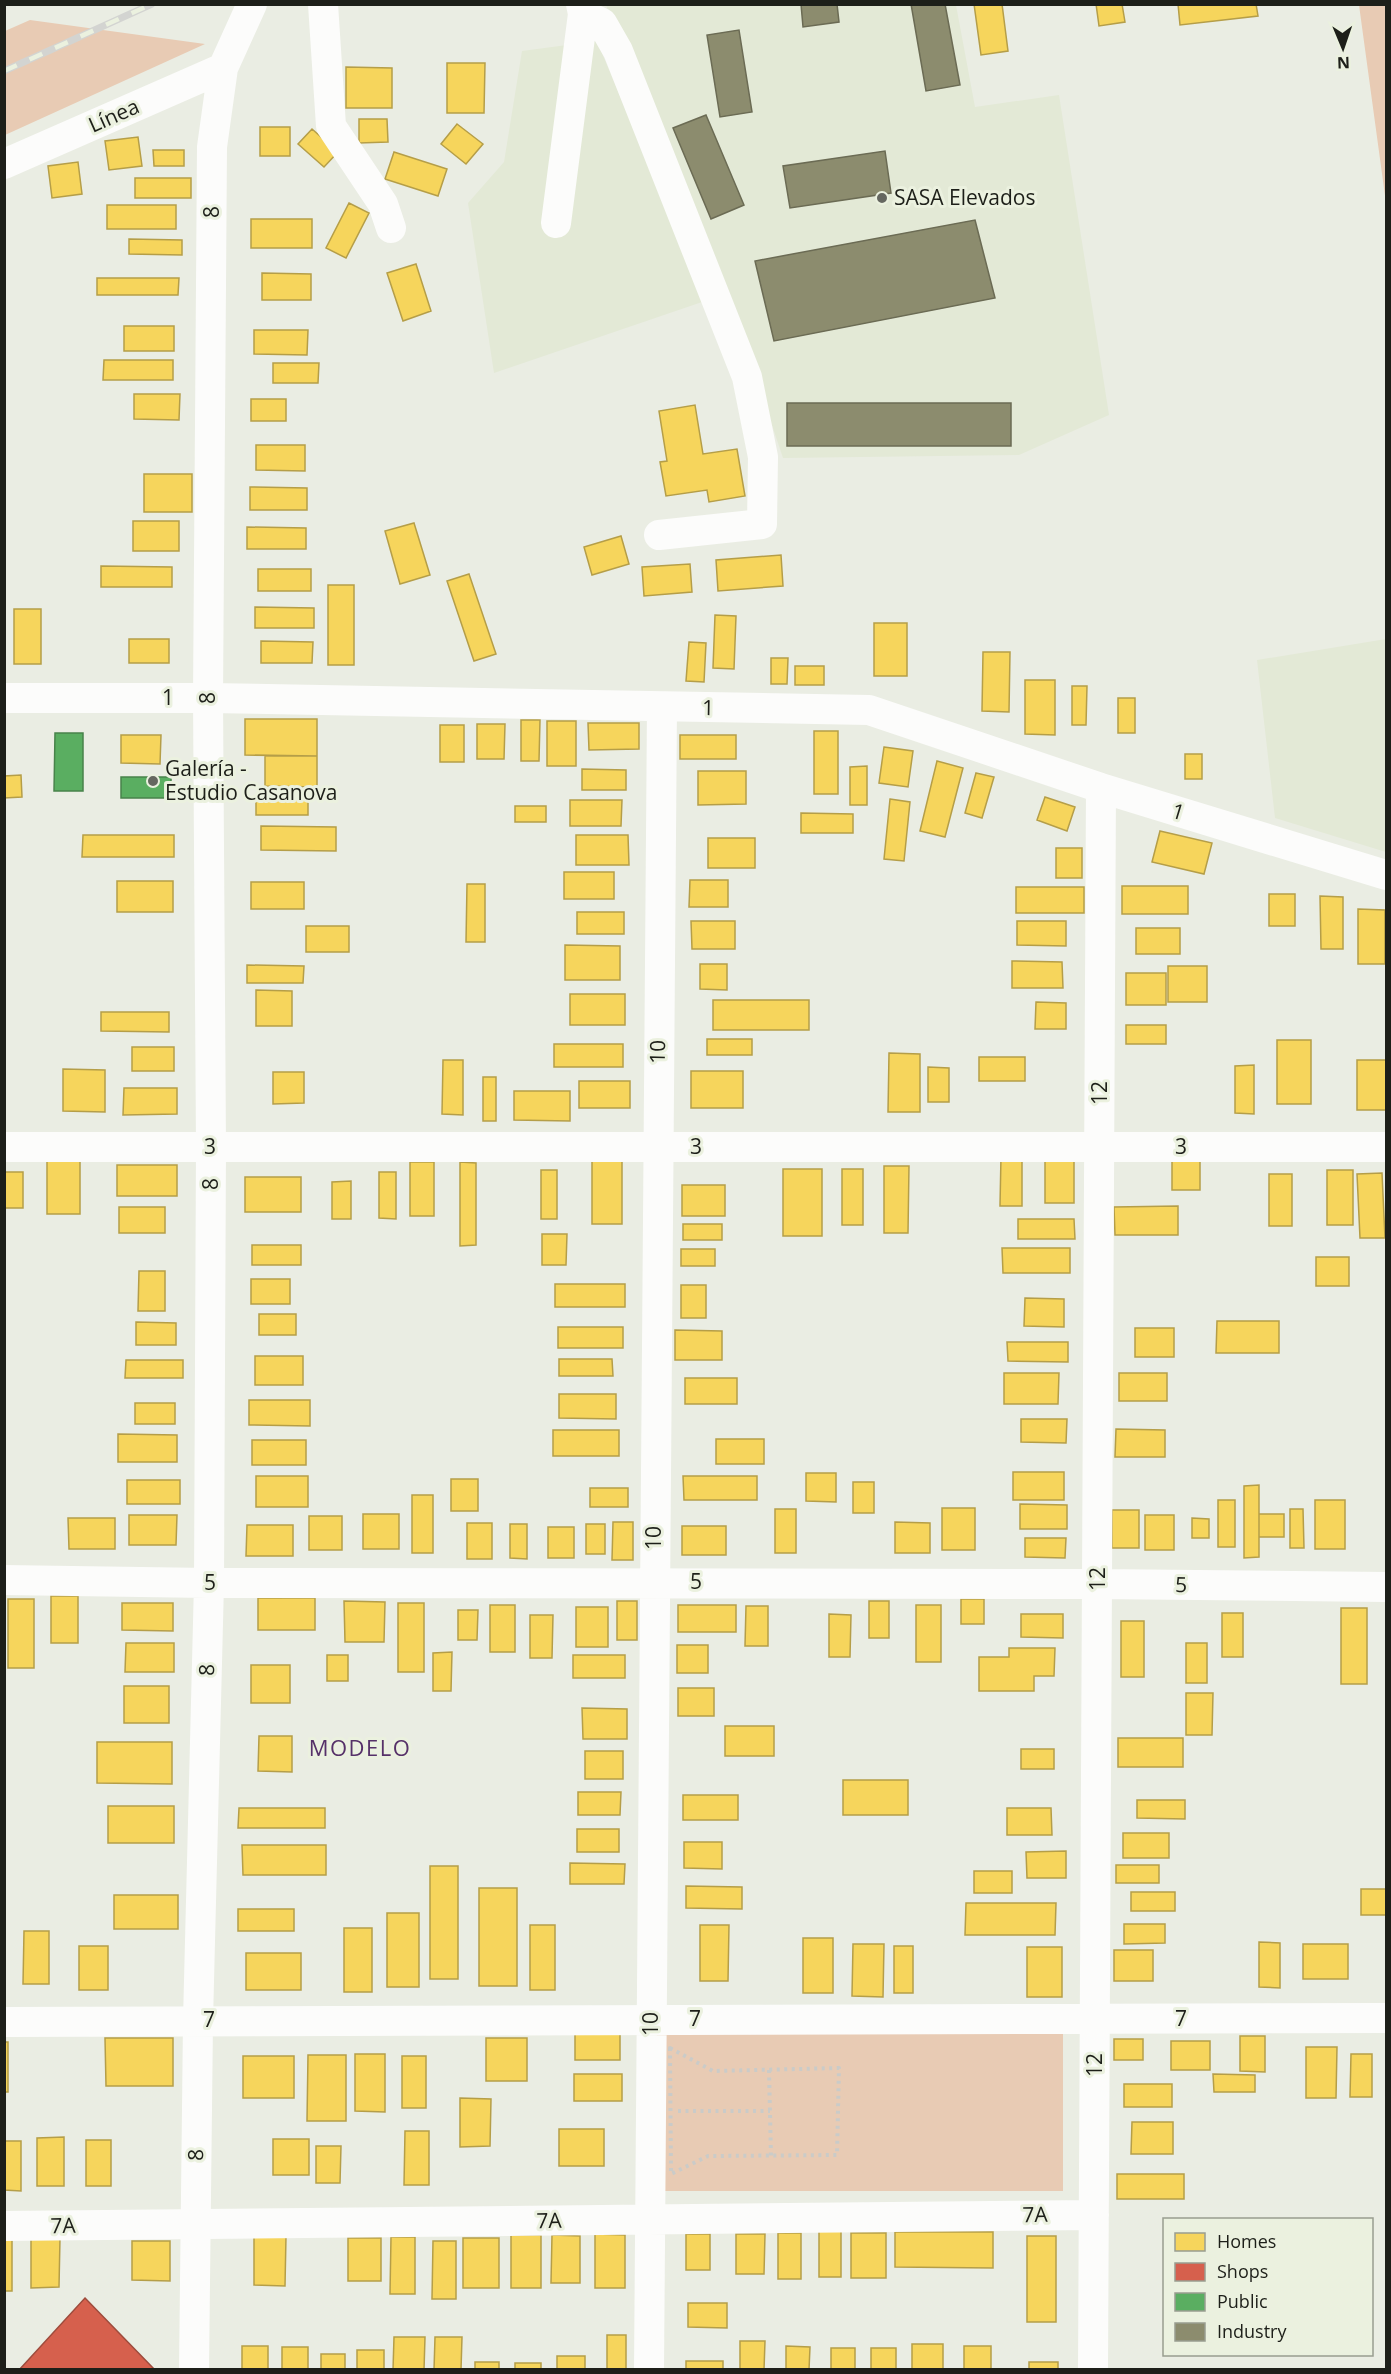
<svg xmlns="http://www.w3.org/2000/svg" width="1391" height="2374" viewBox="0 0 1391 2374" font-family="'Open Sans',sans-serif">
<rect width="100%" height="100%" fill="#eaede3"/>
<path fill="#e3e9d6" d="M606,5H956L975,107L1059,95L1109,415L1019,455L783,458L726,288Z
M597,41L705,301L494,373L468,203L504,162L522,51Z
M1386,639V852L1275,818L1257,660Z"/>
<path fill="#e8cbb4" d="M1359,5H1386V203Z
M30,20L205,44L5,135V31Z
M657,2031H1063V2191H658Z"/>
<path fill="#f6d55c" stroke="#b59e48" stroke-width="1.5" d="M974,4H1002L1008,51L981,55Z
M1096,4H1122L1125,22L1099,26Z
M1178,4H1256L1258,16L1180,25Z
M447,63H485L484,113H447Z
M346,67L392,68V108H346Z
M359,119H387L388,142L359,143Z
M457,124L483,144L466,164L441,144Z
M260,127H290V156H260Z
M312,129L338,152L324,167L298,144Z
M138,137L142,166L109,170L105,141Z
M153,150H184V166H154Z
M394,152L447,169L438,196L385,179Z
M78,162L82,194L52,198L48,166Z
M135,178H191V198H135Z
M349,203L369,213L346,258L326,248Z
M107,205H176V229H107Z
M251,219H312V248H251Z
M129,239L182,240V255L129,254Z
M416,264L431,311L403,321L387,273Z
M262,273L311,274V300H262Z
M97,278H179L178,295H97Z
M124,326H174V351H124Z
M254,330H308L307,355L254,354Z
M104,360H173V380H103Z
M273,363H319L318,383H273Z
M134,394H180L179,420L134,419Z
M251,399H286V421H251Z
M695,405L703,454L737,449L745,496L709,502L707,490L666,496L660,462L667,461L659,411Z
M256,445H305V471L256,470Z
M144,474H192V512H144Z
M250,487L307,488V510H250Z
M133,521H179V551H133Z
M414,523L430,575L400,584L385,531Z
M247,527L306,528V549H247Z
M621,536L629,564L592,575L584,547Z
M781,555L783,586L718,591L716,560Z
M690,564L692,592L644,596L642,567Z
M101,566L172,567V587H101Z
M258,569H311V591H258Z
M469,574L496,654L474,661L447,581Z
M328,585H354V665H328Z
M255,607L314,608V628H255Z
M14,609H41V664H14Z
M715,615L736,616L734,669L713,668Z
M874,623H907V676H874Z
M129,639H169V663H129Z
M261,641L313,642L312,663H261Z
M689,642L706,643L704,682L686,681Z
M983,652H1010L1009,712L982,711Z
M771,658H788L787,684H771Z
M795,666H824V685H795Z
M1025,680H1055V735L1025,734Z
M1072,686H1087L1086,725H1072Z
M1118,698H1135V733H1118Z
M245,719H317V756L245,755Z
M521,720H540L539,761H521Z
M547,721H576V766H547Z
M588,723H639V749L589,750Z
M477,724H505L504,759H477Z
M440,725H464V762H440Z
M814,731H838V794H814Z
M121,735H161L160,764L121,763Z
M680,735H736V759H680Z
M884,747L913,751L908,787L879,783Z
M1185,754H1202V779H1185Z
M265,756H317V787L265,786Z
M937,761L963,768L945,837L920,831Z
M867,766V805H850V767Z
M582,769L626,770V790H582Z
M698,771H746V804L698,805Z
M976,773L994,777L982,818L965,813Z
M21,775L22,797L4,798V776Z
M1045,797L1075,807L1067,831L1037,820Z
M256,798H308V815H256Z
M890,799L910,802L904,861L884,859Z
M570,800H622L621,826H570Z
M515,806H546V822H515Z
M801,813L853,814V833H801Z
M261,826L336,827V851L261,850Z
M1160,831L1212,843L1204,874L1152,862Z
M83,835H174V857H82Z
M576,835H628L629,865H576Z
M708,838H755V868H708Z
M1056,848H1082V878H1056Z
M564,872H614V899H564Z
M690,880H728V907H689Z
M117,881H173V912H117Z
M251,882H304V909H251Z
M467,884H485V942H466Z
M1122,886H1188V914H1122Z
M1016,887H1084V913H1016Z
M1269,894H1295V926H1269Z
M1320,896L1343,897V949H1321Z
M1358,909L1385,910V964H1358Z
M577,912H624V934H577Z
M691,921H735V949H692Z
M1017,921H1066V946L1017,945Z
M306,926H349V952H306Z
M1136,928H1180V954H1136Z
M565,945L620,946V980H565Z
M1012,961L1062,962L1063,988H1012Z
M700,964H727V990L700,989Z
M247,965L304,966L303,983H247Z
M1168,966H1207V1002H1168Z
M1126,973H1166V1005H1126Z
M256,990L292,991V1026H256Z
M570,994H625V1025H570Z
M713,1000H809V1030H713Z
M1036,1002L1066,1003V1029H1035Z
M101,1012H169V1032L101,1031Z
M1126,1025H1166V1044H1126Z
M707,1039H752V1055H707Z
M1277,1040H1311V1104H1277Z
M554,1044H623V1067H554Z
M132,1047H174V1071H132Z
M889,1053L920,1054V1112H888Z
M979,1057H1025V1081H979Z
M443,1060H463V1115L442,1114Z
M1357,1060H1386V1110H1357Z
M1254,1065V1114L1235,1113V1066Z
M928,1067L949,1068V1102H928Z
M63,1069L105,1070V1112L63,1111Z
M691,1071H743V1108H691Z
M273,1072H304V1103L273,1104Z
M483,1077H496V1121H483Z
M579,1081H630V1108H579Z
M124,1088H177V1114L123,1115Z
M514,1091H570V1121L514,1120Z
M1001,1156H1022V1206H1000Z
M1045,1159H1074V1203H1045Z
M47,1161H80V1214H47Z
M592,1161H622V1224H592Z
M1172,1161H1200V1190H1172Z
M410,1162H434V1216H410Z
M460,1162L476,1163V1245L460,1246Z
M117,1165H177V1196H117Z
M884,1166H909L908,1233H884Z
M783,1169H822V1236H783Z
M842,1169H863V1225H842Z
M541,1170H557V1219H541Z
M1327,1170H1353V1225H1327Z
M4,1172H23V1208H4Z
M379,1172H396V1219L379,1218Z
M1382,1173L1385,1238H1360L1357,1174Z
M1269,1174H1292V1226H1269Z
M245,1177H301V1212H245Z
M351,1181V1219H332V1182Z
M682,1185H725V1216H682Z
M1178,1206V1235H1115L1114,1207Z
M119,1207H165V1233H119Z
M1018,1219H1074L1075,1239H1018Z
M683,1224H722V1240H683Z
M542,1234H567L566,1265H542Z
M252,1245H301V1265H252Z
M1002,1248H1070V1273H1003Z
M681,1249H715V1266H681Z
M1316,1257H1349V1286H1316Z
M139,1271H165V1311H138Z
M251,1279H290V1304H251Z
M555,1284H625V1307H555Z
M681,1285H706V1318H681Z
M1025,1298L1064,1299V1327L1024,1326Z
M259,1314H296V1335H259Z
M1217,1321H1279V1353H1216Z
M136,1322L176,1323V1345H136Z
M558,1327H623V1348H558Z
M1135,1328H1174V1357H1135Z
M675,1330L722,1331V1360H675Z
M1007,1342H1068V1362L1008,1361Z
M255,1356H303V1385H255Z
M559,1359H612L613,1376H559Z
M126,1360H183V1378H125Z
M1004,1373H1059L1058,1404H1004Z
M1119,1373H1167V1401H1119Z
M685,1378H737V1404H685Z
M559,1394H616V1419L559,1418Z
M249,1400H310V1426L249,1425Z
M135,1403H175V1424H135Z
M1021,1419H1067L1066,1443L1021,1442Z
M1116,1429L1165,1430V1457H1115Z
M553,1430H619V1456H553Z
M118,1434L177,1435V1462H118Z
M716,1439H764V1464H716Z
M252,1440H306V1465H252Z
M1013,1472H1064V1500H1013Z
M806,1473H836V1502L806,1501Z
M256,1476H308V1507H256Z
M683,1476H757V1500H684Z
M451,1479H478V1511H451Z
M127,1480H180V1504H127Z
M853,1482H874V1513H853Z
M1259,1485V1557L1244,1558V1486Z
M590,1488H628V1507H590Z
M412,1495H433V1553H412Z
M1218,1500H1235V1547H1218Z
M1315,1500H1345V1549H1315Z
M1020,1504L1067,1505V1529H1020Z
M942,1508H975V1550H942Z
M775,1509H796V1553H775Z
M1290,1509H1303L1304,1548H1290Z
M1112,1510H1139V1548H1112Z
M363,1514H399V1549H363Z
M1259,1514H1284V1537H1259Z
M129,1515H177L176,1545H129Z
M1145,1515H1174V1550H1145Z
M309,1516H342V1550H309Z
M68,1518H115V1549H69Z
M1192,1518L1209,1519V1538H1192Z
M613,1522H633V1560H612Z
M895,1522L930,1523V1553H895Z
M467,1523H492V1559H467Z
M510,1524H527V1559L510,1558Z
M586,1524H605V1554H586Z
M247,1525H293V1556H246Z
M682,1526H726V1555H682Z
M548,1527H574V1558H548Z
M1025,1538H1066L1065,1558L1025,1557Z
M51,1596H78V1643H51Z
M258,1598H315V1630H258Z
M8,1599H34V1668H8Z
M961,1599H984V1624H961Z
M344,1601L385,1602L384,1642H345Z
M617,1601H637V1640H617Z
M869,1601H889V1638H869Z
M122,1603H173V1631L122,1630Z
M398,1603H424V1672H398Z
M490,1605H515V1652H490Z
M678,1605H736V1632H678Z
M916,1605H941V1662H916Z
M746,1606H768V1646H745Z
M576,1607H608V1647H576Z
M1341,1608H1367V1684H1341Z
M458,1610H478L477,1640H458Z
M1222,1613H1243V1657H1222Z
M829,1614L851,1615L850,1657H829Z
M1021,1614H1063V1638L1021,1637Z
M530,1615H553L552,1658H530Z
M1121,1621H1144V1677H1121Z
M126,1643H174V1672H125Z
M1186,1643H1207V1683H1186Z
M677,1645H708V1673H677Z
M1009,1648H1055L1054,1676H1034V1691H979V1657H1009Z
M452,1652L451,1691H433V1653Z
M327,1655H348V1681H327Z
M573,1655H625V1678H573Z
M251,1665H290V1703H251Z
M124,1686H169V1723H124Z
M678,1688H714V1716H678Z
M1186,1693H1213L1212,1735H1186Z
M582,1708L627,1709V1739H583Z
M725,1726H774V1756H725Z
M259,1736H292V1772L258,1771Z
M1118,1738H1183V1767H1118Z
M97,1742H172V1784L97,1783Z
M1021,1749H1054V1769H1021Z
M585,1751H623V1779H585Z
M843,1780H908V1815H843Z
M578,1792H621L620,1815H578Z
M683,1795H738V1820H683Z
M1137,1800H1185V1819L1137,1818Z
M108,1806H174V1843H108Z
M239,1808H325V1828H238Z
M1007,1808H1051L1052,1835H1007Z
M577,1829H619V1852H577Z
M1123,1833H1169V1858H1123Z
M684,1842H722V1869L684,1868Z
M242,1845H326V1875H243Z
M1066,1851V1878H1027L1026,1852Z
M570,1863L625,1864L624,1884H570Z
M1116,1865H1159V1883H1116Z
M430,1866H458V1979H430Z
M974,1871H1012V1893H974Z
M686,1886L742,1887V1909L686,1908Z
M479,1888H517V1986H479Z
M1361,1889H1386V1915H1361Z
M1131,1892H1175V1911H1131Z
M114,1895H178V1929H114Z
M966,1903H1056L1055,1935H965Z
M238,1909H294V1931H238Z
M387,1913H419V1987H387Z
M1124,1924H1165V1943L1124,1944Z
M530,1925H555V1990H530Z
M700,1925H729L728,1981H700Z
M344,1928H372V1992H344Z
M24,1931H49V1984H23Z
M803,1938H833V1993H803Z
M1259,1942L1280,1943V1988L1259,1987Z
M853,1944H884L883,1997L852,1996Z
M1303,1944H1348V1979H1303Z
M79,1946H108V1990H79Z
M894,1946H913V1993H894Z
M1027,1947H1062V1997H1027Z
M1114,1950H1153V1981H1114Z
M246,1953H301V1990H246Z
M575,2033H620V2060H575Z
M1240,2036H1265V2072L1240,2071Z
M105,2038H173V2086H106Z
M486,2038H527V2081H486Z
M1114,2039H1143V2060H1114Z
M1171,2041H1210V2070H1171Z
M4,2042H8V2092H4Z
M1306,2047H1337L1336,2098H1306Z
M355,2054H385V2112L355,2111Z
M1351,2054H1372V2097H1350Z
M308,2055H346V2121H307Z
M243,2056H294V2098H243Z
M402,2056H426V2108H402Z
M574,2074H622V2101H574Z
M1213,2074L1255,2075V2092H1214Z
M1124,2084H1172V2107H1124Z
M460,2098L491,2099L490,2146L460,2147Z
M1132,2122H1173V2154H1131Z
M559,2129H604V2166H559Z
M405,2131H429V2185H404Z
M64,2137V2186H37V2138Z
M273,2139H309V2175H273Z
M86,2140H111V2186H86Z
M4,2141H21V2191L4,2190Z
M316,2146H341L340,2183H316Z
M1117,2174H1184V2199H1117Z
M819,2230H841V2277H819Z
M895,2232H993V2268L895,2267Z
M778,2233H801V2279H778Z
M851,2233H886V2278H851Z
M595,2234L625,2235V2288H595Z
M686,2234H710V2270H686Z
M736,2234H765L764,2274H736Z
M511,2235H541V2288H511Z
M552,2235L580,2236V2283H551Z
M254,2236H286L285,2286L254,2285Z
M1027,2236H1056V2322H1027Z
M391,2237H415V2294H390Z
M31,2238H60L59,2287L31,2288Z
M348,2238H381V2281H348Z
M463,2238H499V2288H463Z
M4,2239H12V2291H4Z
M132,2241H170V2281L132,2280Z
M433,2241H456V2299H432Z
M688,2303H727V2328L688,2327Z
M607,2335H626V2370H607Z
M394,2337H425L424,2370H393Z
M435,2337H462L461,2370H434Z
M740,2341H765L764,2370H740Z
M912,2344H943V2370H912Z
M242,2346H268V2370H242Z
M786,2346L810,2347L809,2370H786Z
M964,2346H991V2370H964Z
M282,2347H308V2370H282Z
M831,2348H855V2370H831Z
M871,2348H896V2370H871Z
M357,2350H384V2370H357Z
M321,2354H345V2370H321Z
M557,2356H585V2370H557Z
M686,2361H723V2370H686Z
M475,2362H499V2370H475Z
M1029,2362H1058V2370H1029Z
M515,2363H541V2370H515Z"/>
<path fill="#d6604d" stroke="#9e4c3d" stroke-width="1.5" d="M85,2298L155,2370H19Z"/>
<path fill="#5aae61" stroke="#48834b" stroke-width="1.5" d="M55,733H83V791H54Z
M121,777H171V798H121Z"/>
<path fill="#8c8c6e" stroke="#6b6b54" stroke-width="1.5" d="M801,4H837L839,22L803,27Z
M911,4H945L960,85L926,91Z
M739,30L752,112L720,117L707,35Z
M706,115L744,205L711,219L673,128Z
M885,151L891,193L790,208L783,166Z
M975,220L995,298L774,341L755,261Z
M787,403H1011V446H787Z"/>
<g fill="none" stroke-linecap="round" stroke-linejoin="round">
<path stroke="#cacbc8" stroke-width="4" stroke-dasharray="3 4.5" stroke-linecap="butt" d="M670,2048L713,2071L839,2068L837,2155L708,2156L671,2174Z
M769,2070L771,2156
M678,2111H770"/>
<path stroke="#fcfcfb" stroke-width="30" d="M323,4L331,126L383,204L391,228
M583,14L602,23L618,51L747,377L763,457L762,524L659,535
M4,164L223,68
M556,223L583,14L581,4
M4,698H208L869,710L1101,788L1386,875
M4,1147H1386
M4,1580L209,1583L1098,1584L1386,1587
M4,2022L1386,2018
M4,2226L1094,2215
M194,2370L198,2021L209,1583L211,1147L208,698L212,147L223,68L252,4
M649,2370L662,707
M1093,2370L1101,788"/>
<g stroke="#d3d4d1" stroke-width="7">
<path id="rail" d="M4,71L152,4"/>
</g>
<use href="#rail" stroke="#ebf1df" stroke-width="4.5" stroke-dasharray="14" stroke-linecap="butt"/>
</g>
<g fill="#656760" stroke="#ebf1df" stroke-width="2">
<circle cx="882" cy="198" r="6"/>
<circle cx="153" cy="781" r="6"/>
</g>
<g text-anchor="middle" stroke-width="6" stroke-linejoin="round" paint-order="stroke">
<g font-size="21" fill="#1d1f19" stroke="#ebf1df">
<text transform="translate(114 116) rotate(-24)" y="7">Línea</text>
<text transform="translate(212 212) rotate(-90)" y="7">8</text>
<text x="168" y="705">1</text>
<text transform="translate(208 698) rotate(-90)" y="7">8</text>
<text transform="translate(708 708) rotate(1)" y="7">1</text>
<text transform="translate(1178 812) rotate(17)" y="7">1</text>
<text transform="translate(658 1052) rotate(-89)" y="7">10</text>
<text transform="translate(1100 1093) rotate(-90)" y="7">12</text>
<text x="210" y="1154">3</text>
<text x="696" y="1154">3</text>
<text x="1181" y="1154">3</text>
<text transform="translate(211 1184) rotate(-90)" y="7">8</text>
<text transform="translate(654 1538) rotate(-90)" y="7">10</text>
<text transform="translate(1098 1579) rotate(-90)" y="7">12</text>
<text x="696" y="1589">5</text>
<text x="210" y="1590">5</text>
<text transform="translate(1181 1585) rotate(1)" y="7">5</text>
<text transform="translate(207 1670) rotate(-89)" y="7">8</text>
<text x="695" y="2026">7</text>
<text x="1181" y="2026">7</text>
<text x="209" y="2027">7</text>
<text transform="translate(651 2024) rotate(-90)" y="7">10</text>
<text transform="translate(1095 2065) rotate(-90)" y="7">12</text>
<text transform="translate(196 2155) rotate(-89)" y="7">8</text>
<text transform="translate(1035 2215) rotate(-1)" y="7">7A</text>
<text transform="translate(549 2221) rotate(-1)" y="7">7A</text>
<text transform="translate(63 2226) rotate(-1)" y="7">7A</text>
</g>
<g font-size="21" fill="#1d1f19" stroke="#ebf1df" text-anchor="start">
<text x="894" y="205">SASA Elevados</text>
<text x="165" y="776">Galería -<tspan x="165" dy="24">Estudio Casanova</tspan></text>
</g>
<g font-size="22" letter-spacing="1.5" fill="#563169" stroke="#ebf1df">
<text x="360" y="1756">MODELO</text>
</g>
</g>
<rect width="1391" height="2374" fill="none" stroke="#1d1f19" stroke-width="12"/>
<rect x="1163" y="2218" width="210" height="138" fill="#ebf1df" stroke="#999d90" stroke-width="1.5"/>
<rect x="1175" y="2233" width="30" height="18" fill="#f6d55c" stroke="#999d90" stroke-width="1.5"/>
<text x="1217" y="2248" font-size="18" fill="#1d1f19">Homes</text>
<rect x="1175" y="2263" width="30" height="18" fill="#d6604d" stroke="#999d90" stroke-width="1.5"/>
<text x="1217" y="2278" font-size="18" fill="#1d1f19">Shops</text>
<rect x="1175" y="2293" width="30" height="18" fill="#5aae61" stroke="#999d90" stroke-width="1.5"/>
<text x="1217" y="2308" font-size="18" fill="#1d1f19">Public</text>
<rect x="1175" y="2323" width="30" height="18" fill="#8c8c6e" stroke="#999d90" stroke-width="1.5"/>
<text x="1217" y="2338" font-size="18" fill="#1d1f19">Industry</text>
<g transform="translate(1343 48) rotate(178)" stroke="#ebf1df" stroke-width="4.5" paint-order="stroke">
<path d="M0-4.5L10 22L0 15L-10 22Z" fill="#1d1f19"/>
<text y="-9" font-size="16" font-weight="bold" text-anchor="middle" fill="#1d1f19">N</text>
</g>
</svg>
